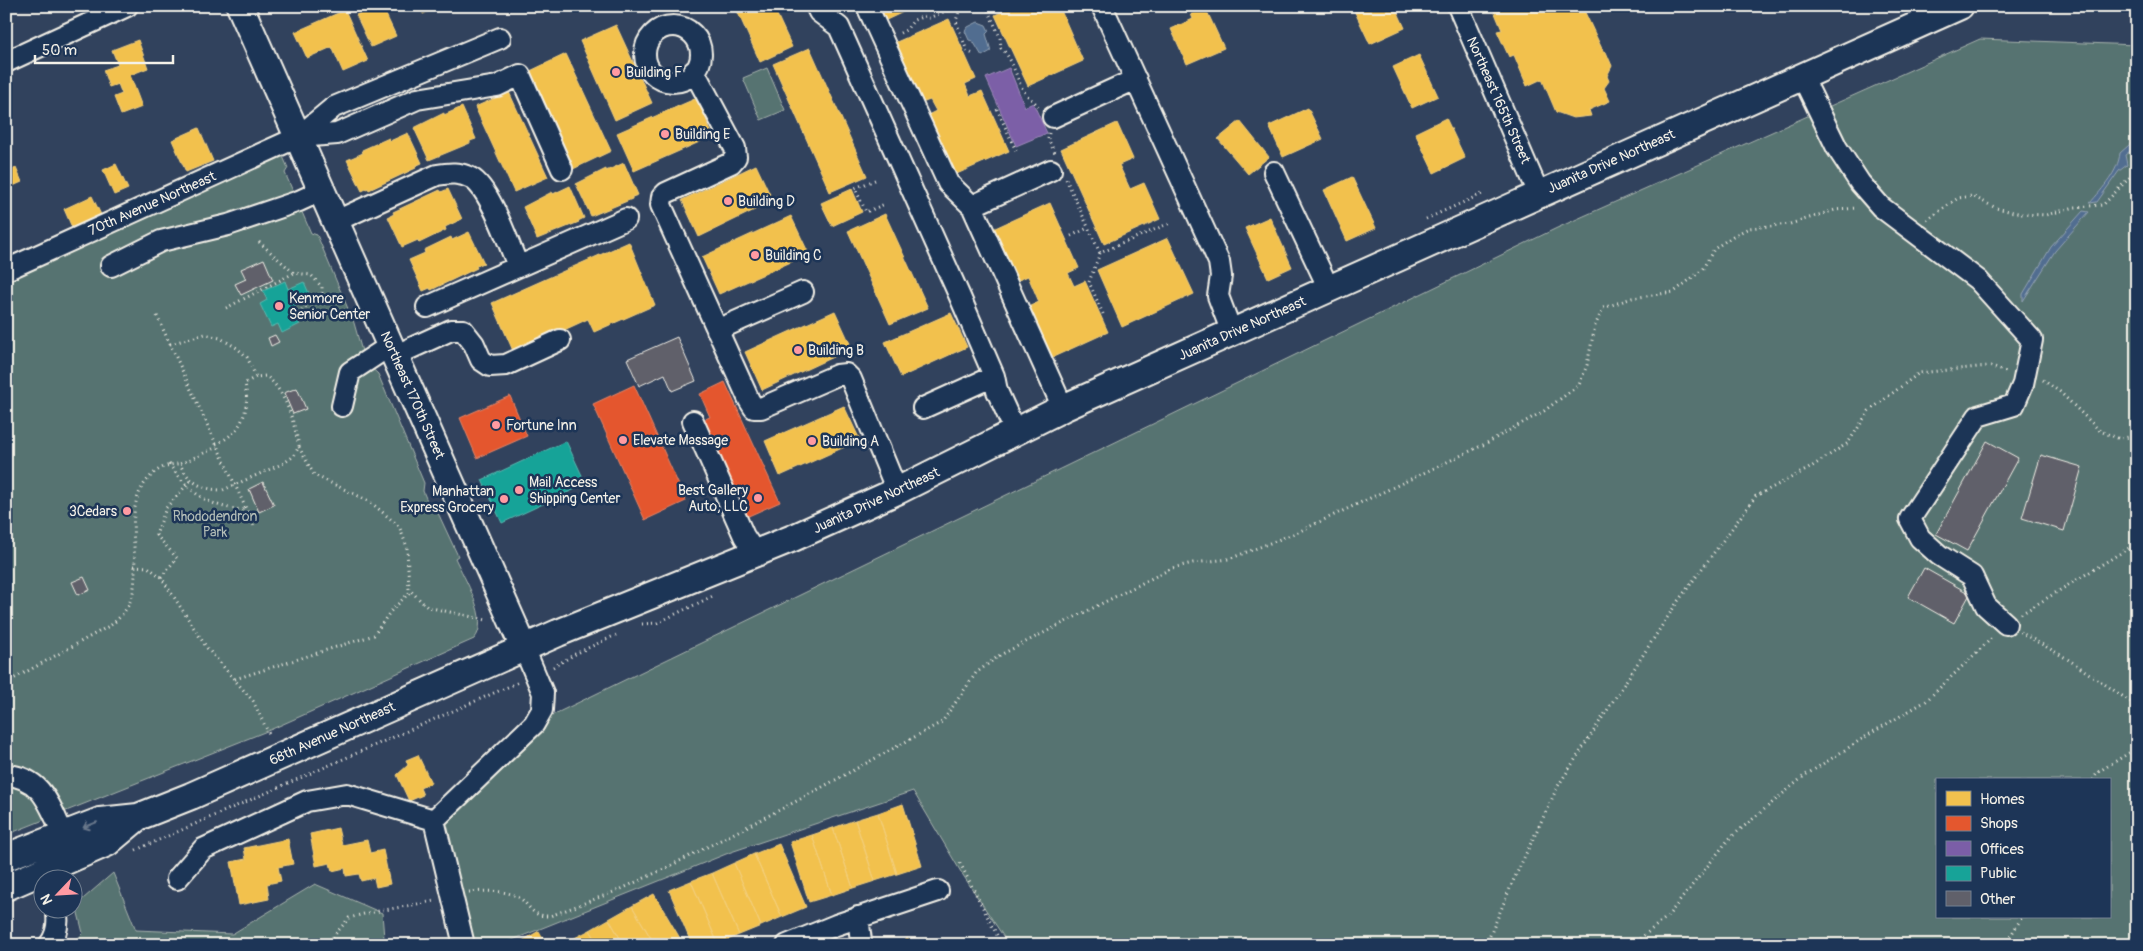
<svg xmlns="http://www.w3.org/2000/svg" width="2143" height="951" viewBox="0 0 2143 951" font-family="Pangolin,sans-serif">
<rect width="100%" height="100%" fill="#31425d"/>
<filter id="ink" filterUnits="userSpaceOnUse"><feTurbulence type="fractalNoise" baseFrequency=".02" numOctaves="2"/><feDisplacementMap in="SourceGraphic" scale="10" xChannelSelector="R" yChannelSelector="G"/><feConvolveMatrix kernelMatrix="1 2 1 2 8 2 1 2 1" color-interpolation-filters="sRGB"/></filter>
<g filter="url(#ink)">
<path fill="#577371" stroke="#a6b2ac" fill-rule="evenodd" d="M1980,39L2137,45V945H1009L961,872L913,791L731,852L500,945H464L434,820L534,724L1557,228ZM1937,780H2109V917H1937Z
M767,68L785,110L761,120L743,78Z
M281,152L288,168L285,173L311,233L317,235L354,323L365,362L378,374L424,483L423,491L430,508L438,513L458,556L455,558C464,578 491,621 474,639L272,729L6,835V279Z
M113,873L136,930L232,934L315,884L382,913L384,938L381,945H71L83,933L76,905Z"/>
<path fill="#516d90" stroke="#92a2b3" d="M978,22L986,25L989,31L986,34L991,51L982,56L973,41L969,40L965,31L968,27Z
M2137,138V146L2125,155L2127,165L2119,171L2097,202L2090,203C2103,188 2118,172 2120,153Z
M2083,211L2089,212L2055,251L2023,301V294L2051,247Z"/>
<path fill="#f2c14e" stroke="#f3cf7c" d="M374,6H382L396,36L371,47L356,15Z
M420,6H441L423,14Z
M735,6H773L792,47L760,62Z
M875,6H916L882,22Z
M1013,6H1059L1083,61L1028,86L995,15Z
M1352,6H1395L1405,28L1370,44Z
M1492,6H1582L1603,51L1606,52L1612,66L1607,76L1609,81L1604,88L1610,101L1589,110L1591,116L1573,118L1556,112L1542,79L1527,86L1514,55L1509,57L1497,31L1502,30Z
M6,7L13,22L6,25Z
M1205,7L1224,48L1187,64L1171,29L1193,19L1191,14Z
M345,10L368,61L343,72L332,47L307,58L295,32Z
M949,19L976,79L965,84L970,96L982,91L1009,151L952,176L926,116L936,111L930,100L919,104L892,44Z
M616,25L652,103L615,120L580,41Z
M138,40L148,68L130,75L142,107L121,115L114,97L122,94L118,84L109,87L103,70L118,65L112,50Z
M810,48L867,176L830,192L773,64Z
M566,54L611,151L571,170L526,73Z
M1419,55L1438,96L1412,108L1393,67Z
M509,92L548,177L514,192L475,107Z
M697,98L713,136L634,171L617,133Z
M462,107L476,139L470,141V143L429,160L414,128L444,113V115Z
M1308,108L1323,139L1283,157L1269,126Z
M1446,118L1465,158L1434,173L1415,133Z
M1240,121L1269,157L1248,174L1218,139Z
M1117,123L1133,159L1119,165L1130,189L1144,183L1160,219L1104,244L1061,149Z
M199,128L213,161L186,172L172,140Z
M408,133L422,163L415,166L416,168L369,190L368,188L362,191L347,160L363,153L362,150L389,138L390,141Z
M624,163L638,195L632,197V199L591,216L576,184L606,169V171Z
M116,164L128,189L114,195L103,170Z
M756,165L773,201L699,237L682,200Z
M16,168L22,182L6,189V173Z
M1352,177L1376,228L1347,241L1324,190Z
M570,186L584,218L578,221L579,222L537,239L523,207L552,192L553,194Z
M448,189L462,219L445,227L446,230L419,243L418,240L402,247L388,217L394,214L393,212L440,190L441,192Z
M852,189L862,212L832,226L821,203Z
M92,196L103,219L74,232L64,209Z
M1050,203L1079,268L1068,273L1074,286L1085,281L1108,332L1051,358L1028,307L1039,302L1028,276L1016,281L993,229Z
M885,214L928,308L890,324L848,231Z
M791,216L809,254L719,294L702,257Z
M1270,217L1292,267L1268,278L1245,228Z
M469,232L484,263L476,266L477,268L431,290L430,288L423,291L409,260L425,253L424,250L451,237L452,240Z
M1168,238L1194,294L1122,327L1097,270Z
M629,242L655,305L594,332L588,319L514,353L492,303Z
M835,311L852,348L762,390L745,352Z
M951,313L967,347L901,377L885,342Z
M844,406L860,440L780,476L765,441Z
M418,755L431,783L420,788L423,795L409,801L397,775L408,765L406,760Z
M903,804L922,866L897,874L878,813Z
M878,813L897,874L875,881L855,820Z
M855,820L875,881L853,888L833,828Z
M338,828L342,845L367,840L370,853L383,850L390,884L376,887L374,878L361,881L359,874L346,876L345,868L332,871L330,863L316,866L310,834Z
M833,828L853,888L832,895L812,835Z
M812,835L832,895L809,902L790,842Z
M288,839L293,864L278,867L281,881L267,884L269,899L239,905L231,862L246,859L244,848Z
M779,844L806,907L782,917L754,854Z
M754,854L782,917L761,926L734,863Z
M734,863L761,926L739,935L712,873Z
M712,873L739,935L718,944L691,881Z
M691,881L718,944L717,945H692L669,890Z
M654,894L684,945H655L632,906Z
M632,906L655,945H624L609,919Z
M609,919L624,945H599L590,930Z
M590,930L599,945H569L567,942Z
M539,931L547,945H518L517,944Z
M907,938L915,945H902Z"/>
<path fill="#e4572e" stroke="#e98566" d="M725,382L780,502L744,518L741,512L744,510L736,491L731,494L698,422L710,417L700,394Z
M634,385L686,501L645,520L593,404Z
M510,396L527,436L477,458L460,418Z"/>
<path fill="#7b5ea7" stroke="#9f8aba" d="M1009,68L1025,107L1033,103L1047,133L1016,146L986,78Z"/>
<path fill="#17a398" stroke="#59bab0" d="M285,281L288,289L304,282L311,298L292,307L300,324L282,333L278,324L271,327L260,304L267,300L263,291Z
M566,441L586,484L502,523L482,480Z"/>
<path fill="#60606a" stroke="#f4f1e8" d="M264,259L273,280L241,295L235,284L246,279L241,269Z
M275,335L279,342L271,346L268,338Z
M677,337L696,381L672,391L665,374L639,386L627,359Z
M297,388L306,409L293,414L284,393Z
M1987,441L2018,458L1967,551L1936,534Z
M2041,455L2082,467L2064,531L2022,518Z
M263,482L274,505L259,512L249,489Z
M1924,568L1970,594L1954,623L1908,597Z
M84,577L90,590L78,595L72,582Z"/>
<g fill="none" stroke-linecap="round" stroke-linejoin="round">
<g stroke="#f4f1e8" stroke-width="24">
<path id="minor" d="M816,6L819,12L839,27L960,297L994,376L997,391L1016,433
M867,6L948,183L972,206L1063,408
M1102,6L1219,262L1221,276L1218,296L1232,333
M1458,6L1539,194
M645 54a28 28 0 1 1 56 0a28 28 0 1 1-56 0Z
M6,62L127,6
M694,71L735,148L736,157L731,163L666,193L662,197L661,205L749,400L754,408H761L837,375L846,374L851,379L897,491
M1802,76L1837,148L1860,183L1881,207L1978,280L2032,340L2023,384L2014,405L1978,416L1910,519L1920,538L1939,555L1972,576L1986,606L2006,624
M1053,117L1136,79
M298,137L337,134L417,99L497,86L520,75L562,169
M1274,172L1329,289
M972,206L1051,170
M336,221L437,175C449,173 460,172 471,178C490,188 509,245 518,266
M111,266L161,241L228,225L299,201L323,190
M6,270L298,137L334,107L500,38
M427,307L626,219
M717,330L803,292
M396,355L451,330H463L474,344L481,360L490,366L506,365L560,340
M342,406L350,372L391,345
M923,408L994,376
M693,421L744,536L755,553
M6,775C43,777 50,807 64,836
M177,879L203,849L307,801L347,794L434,820
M858,917L861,941L860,945
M49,945C58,934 59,922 56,908
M464,945L434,820L534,724L542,710L543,693L524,648
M787,945L836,925L938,891"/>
</g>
<g stroke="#f4f1e8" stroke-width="30">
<path id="major" d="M240,6L524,648
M6,857L100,821L138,817L191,796L558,633L793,538L897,491L1063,408L1960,6
M6,887L107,843L138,817"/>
</g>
<path stroke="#f4f1e8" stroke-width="3" stroke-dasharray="1 4" stroke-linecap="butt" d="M980,6L987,8L1000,37L1001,48C1016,62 1015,81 1027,95C1031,100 1035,101 1038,107
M960,8L956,21L967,51L973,54
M900,33L906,30L914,20L925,16L929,18L953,8H960L965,6
M997,109L1017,153
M1049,133L1048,139L1055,153
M1066,179L1100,253L1170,223
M875,180L855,188L866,212L885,204
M1426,219L1482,194
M1927,220L1958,198L1972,196L1996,208L2022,214L2046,215L2075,207L2103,205L2131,176L2137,174
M1071,236L1088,228
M259,242L294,273
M1100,253L1089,282L1103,314
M226,308L294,273L311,275L322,287V300L295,313
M157,316L254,526
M170,344L205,334L220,338L237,348L247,357L256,377L266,376C286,391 294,423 299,446L294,456L284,463L223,490C203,490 189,483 180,464L217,447
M2043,380L2060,392L2100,431L2120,439L2137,435
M216,444C243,432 250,410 245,383L256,377
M299,447L314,475L369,501L399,526L407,547L409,589L427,607L486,620
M169,464C190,493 209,508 246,510
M134,566L148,567L161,577L207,648L253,701L269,734
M161,577L177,558L156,535L166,508L191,480
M2021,614L2137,543
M642,624L657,623L715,595
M2020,632L2066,658L2137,706
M553,667L577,653L616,635
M235,679L374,635L390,612L411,591
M6,683L111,625C123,616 132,603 134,587C139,552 122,505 150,477C158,468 168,464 180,464
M2093,780L2098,772L2137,748
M136,850L519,682
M960,863L1002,945
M469,892C483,891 501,890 514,895C530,901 528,917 550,916L619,890L666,868L793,803L942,722L976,673L1000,655L1172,568L1193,563L1229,559L1298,532L1483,445L1544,411L1579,385L1587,365L1595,326L1603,308L1632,298L1674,292L1702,270L1714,249L1733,236L1749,228L1790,224L1835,210L1856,208
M326,945L349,918L368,913L434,901
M1486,945L1514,879L1558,786L1678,601L1756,496L1808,469L1848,443L1869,411L1919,373L1989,366L2006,372
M1632,945L1667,917L1729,839L1804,776L1873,732L1926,701L1994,636
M2005,945L2022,917"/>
<use href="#minor" stroke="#1d3557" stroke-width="20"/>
<use href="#major" stroke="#1d3557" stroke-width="26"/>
</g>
<defs><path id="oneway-shaft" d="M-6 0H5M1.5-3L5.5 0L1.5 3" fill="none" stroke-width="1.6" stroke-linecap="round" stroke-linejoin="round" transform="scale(1.25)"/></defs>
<use stroke="#68778a" href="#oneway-shaft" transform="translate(90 825) rotate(158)"/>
</g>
<g fill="#ff9aa2" stroke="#1d3557" stroke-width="2">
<circle cx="616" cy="72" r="5"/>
<circle cx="665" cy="134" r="5"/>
<circle cx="728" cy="201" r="5"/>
<circle cx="755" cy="255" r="5"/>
<circle cx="279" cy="306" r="5"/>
<circle cx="798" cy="350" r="5"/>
<circle cx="496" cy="425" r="5"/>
<circle cx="623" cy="440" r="5"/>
<circle cx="812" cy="441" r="5"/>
<circle cx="519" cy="490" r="5"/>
<circle cx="758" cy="498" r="5"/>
<circle cx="504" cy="499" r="5"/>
<circle cx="127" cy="511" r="5"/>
</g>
<g text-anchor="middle" stroke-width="5" stroke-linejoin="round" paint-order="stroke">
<g font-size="14" fill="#f4f1e8" stroke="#1d3557" text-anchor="start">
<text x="626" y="77">Building F</text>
<text x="675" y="139">Building E</text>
<text x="738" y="206">Building D</text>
<text x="765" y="260">Building C</text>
<text x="289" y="303">Kenmore<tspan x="289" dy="16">Senior Center</tspan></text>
<text x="808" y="355">Building B</text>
<text x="506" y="430">Fortune Inn</text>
<text x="633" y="445">Elevate Massage</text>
<text x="822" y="446">Building A</text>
<text x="529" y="487">Mail Access<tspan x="529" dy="16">Shipping Center</tspan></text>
<text x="748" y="495" text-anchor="end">Best Gallery<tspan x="748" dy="16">Auto, LLC</tspan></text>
<text x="494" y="496" text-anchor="end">Manhattan<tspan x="494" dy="16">Express Grocery</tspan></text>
<text x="117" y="516" text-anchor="end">3Cedars</text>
</g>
<g font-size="14" fill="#f4f1e8" stroke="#1d3557">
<text transform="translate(1499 100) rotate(66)" y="5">Northeast 165th Street</text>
<text transform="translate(1611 161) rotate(-24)" y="5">Juanita Drive Northeast</text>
<text transform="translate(152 203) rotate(-24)" y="5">70th Avenue Northeast</text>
<text transform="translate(1242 328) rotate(-24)" y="5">Juanita Drive Northeast</text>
<text transform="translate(413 395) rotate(66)" y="5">Northeast 170th Street</text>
<text transform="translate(876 500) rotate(-25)" y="5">Juanita Drive Northeast</text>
<text transform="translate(332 733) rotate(-24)" y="5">68th Avenue Northeast</text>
</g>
<g font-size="14" fill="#b5bfb8" stroke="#1d3557">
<text x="215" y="521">Rhododendron<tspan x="215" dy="16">Park</tspan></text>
</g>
</g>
<rect width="2143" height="951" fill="none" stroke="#1d3557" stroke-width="25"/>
<rect x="12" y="12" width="2118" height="926" fill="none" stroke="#f4f1e8" stroke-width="2" filter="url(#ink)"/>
<rect x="1936" y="778" width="175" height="140" fill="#1d3557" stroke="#738091"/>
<rect x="1946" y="791" width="25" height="15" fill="#f2c14e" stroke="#738091"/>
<text x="1980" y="804" font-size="15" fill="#f4f1e8">Homes</text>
<rect x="1946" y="816" width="25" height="15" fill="#e4572e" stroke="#738091"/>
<text x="1980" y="828" font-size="15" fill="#f4f1e8">Shops</text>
<rect x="1946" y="841" width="25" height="15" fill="#7b5ea7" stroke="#738091"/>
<text x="1980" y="854" font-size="15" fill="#f4f1e8">Offices</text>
<rect x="1946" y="866" width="25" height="15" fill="#17a398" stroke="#738091"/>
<text x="1980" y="878" font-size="15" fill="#f4f1e8">Public</text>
<rect x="1946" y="891" width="25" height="15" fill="#60606a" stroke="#738091"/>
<text x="1980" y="904" font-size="15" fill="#f4f1e8">Other</text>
<g transform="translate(58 894) rotate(245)"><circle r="24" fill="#1d3557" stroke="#738091"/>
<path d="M0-4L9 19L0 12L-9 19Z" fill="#ff9aa2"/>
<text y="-8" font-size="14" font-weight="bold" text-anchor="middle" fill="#f4f1e8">N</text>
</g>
<path d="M35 55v8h138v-8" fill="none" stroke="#f4f1e8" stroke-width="2.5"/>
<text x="42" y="55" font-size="15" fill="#f4f1e8" stroke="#1d3557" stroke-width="4" paint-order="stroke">50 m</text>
</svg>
